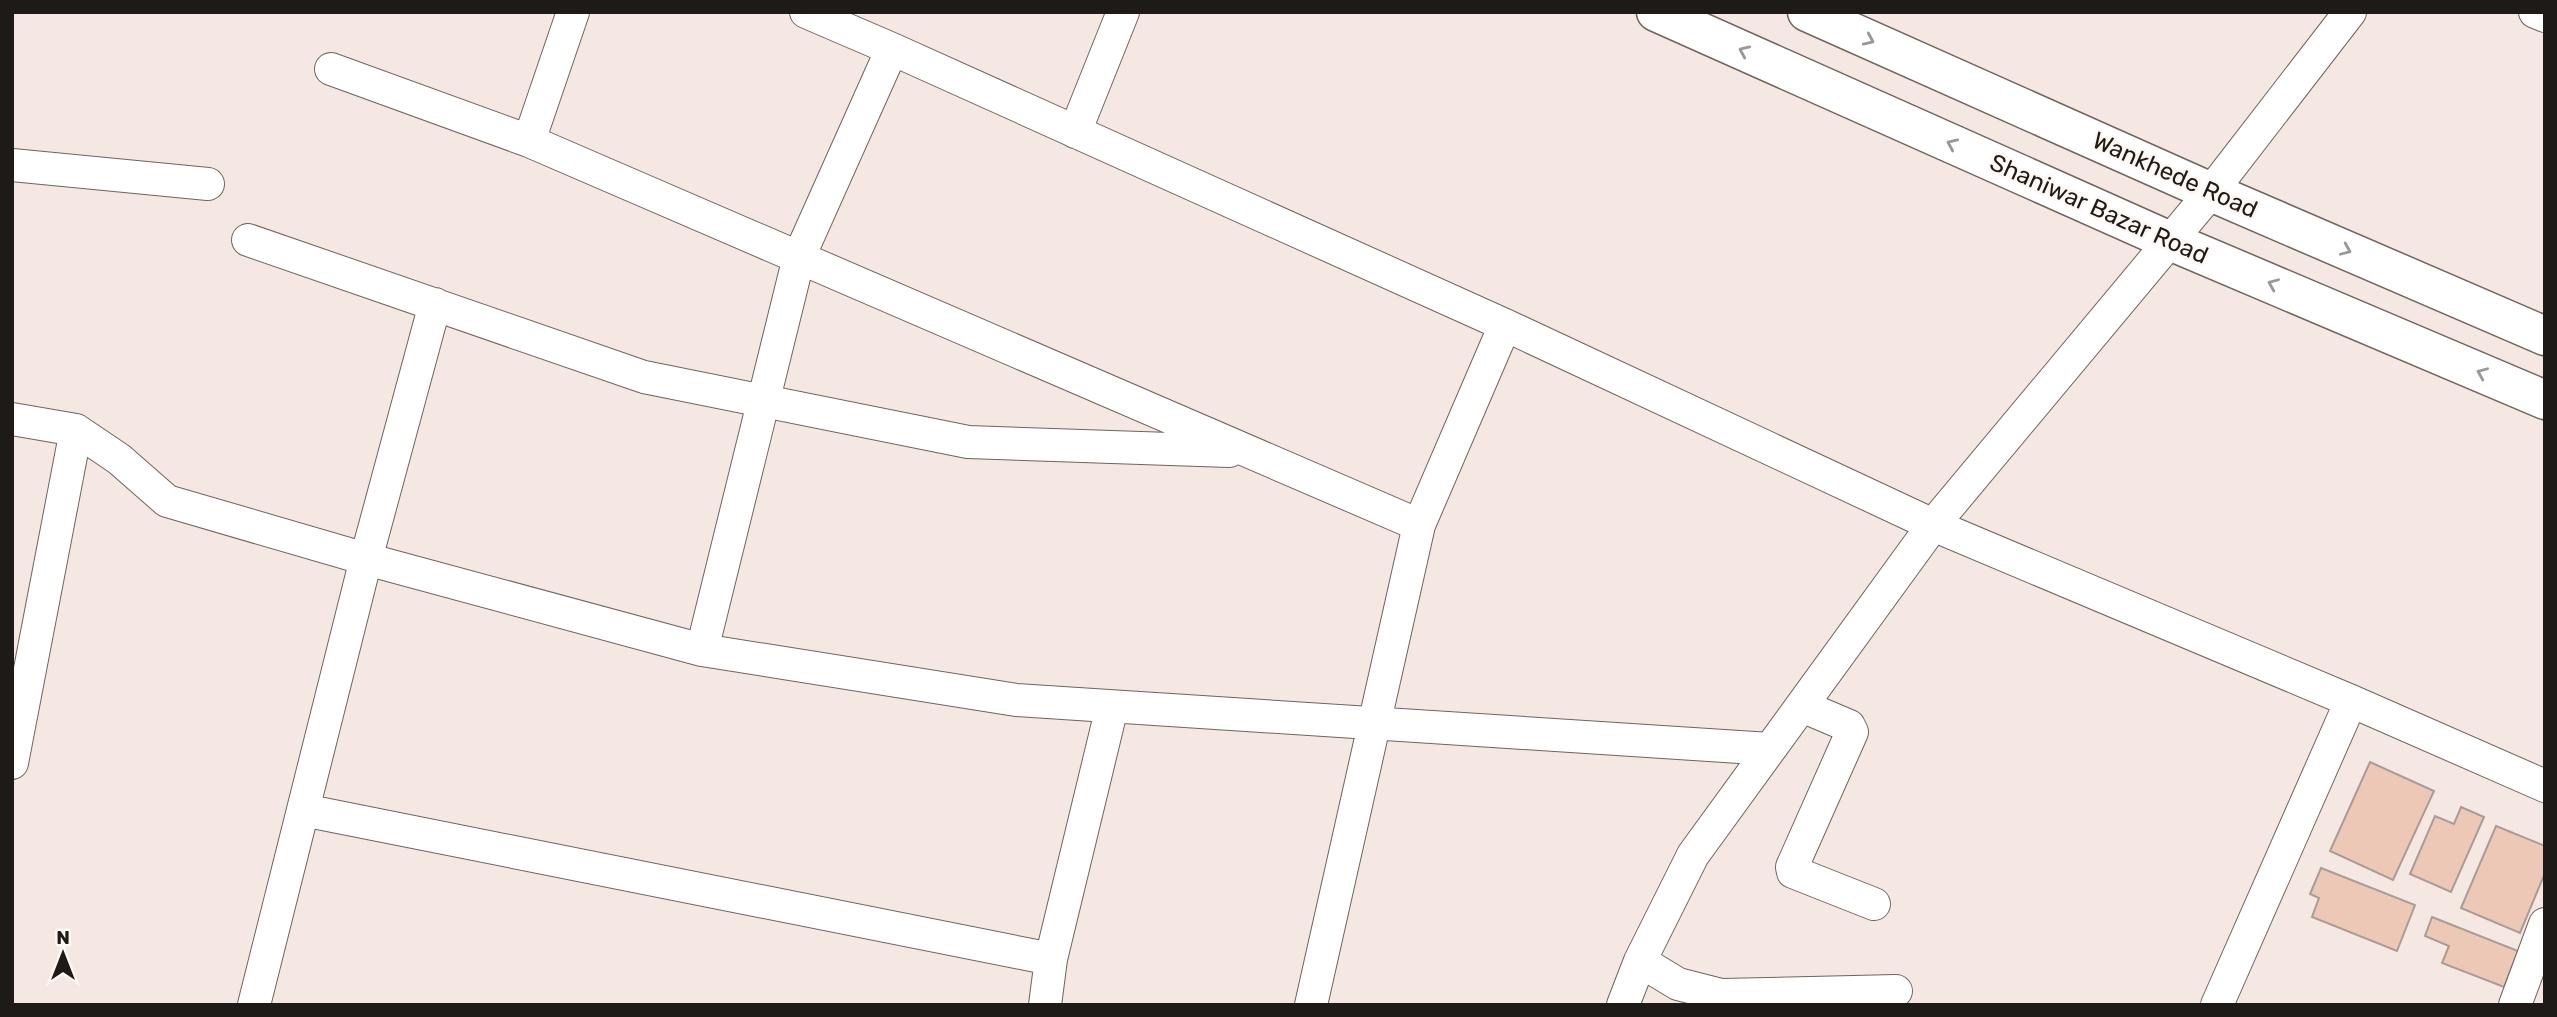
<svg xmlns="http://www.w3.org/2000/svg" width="2557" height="1017" viewBox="0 0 2557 1017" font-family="Rubik,sans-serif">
<rect width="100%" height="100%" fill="#f5e8e2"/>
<path fill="#edc8b6" stroke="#a99c96" stroke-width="2" d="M2370,762L2434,791L2393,880L2330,851Z
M2461,807L2484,817L2451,892L2410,874L2435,816L2454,824Z
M2496,826L2545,846V873L2520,933L2461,908Z
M2321,868L2415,905L2397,951L2312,917L2319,898L2310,894Z
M2432,917L2518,951L2504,987L2442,963L2449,946L2425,936Z"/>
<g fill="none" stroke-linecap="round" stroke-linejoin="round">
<g stroke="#6f645e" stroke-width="34">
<path id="minor" d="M573,12L529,141L1419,525L1505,325
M806,12L892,49L1505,325L1933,525L2351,701L2545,786
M2535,12L2545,16
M331,69L529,141
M1075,132L1123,12
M12,165L208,184
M248,240L644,377L968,442L1229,451
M12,419L76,430L119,459L167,501L366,559L702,650L1016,700L1770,749
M702,650L799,257L892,49
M1802,706L1849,726L1852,732L1792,867L1793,872L1874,904
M12,763L76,430
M303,810L1051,959L1112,707
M1640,961L1678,984L1721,995L1896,991
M254,1005L366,559L435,304
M1045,1005L1051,959
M1311,1005L1419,525
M1623,1005L1640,961L1693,855L1933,525L2211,192L2350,12
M2217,1005L2351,701
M2515,1005L2545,924"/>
</g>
<g stroke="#6f645e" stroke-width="41">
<path id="secondary" d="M1656,12L2170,241L2545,400
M1807,12L2211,192L2545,336"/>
</g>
<use href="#minor" stroke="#fff" stroke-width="32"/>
<use href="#secondary" stroke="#fff" stroke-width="38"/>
</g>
<defs><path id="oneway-chevron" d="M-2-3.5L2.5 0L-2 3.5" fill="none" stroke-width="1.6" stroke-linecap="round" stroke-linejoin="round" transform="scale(1.75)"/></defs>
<g stroke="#9a9897">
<use href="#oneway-chevron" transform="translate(1869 40) rotate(24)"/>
<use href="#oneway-chevron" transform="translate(1744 51) rotate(-156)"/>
<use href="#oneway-chevron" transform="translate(1952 144) rotate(-156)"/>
<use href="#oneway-chevron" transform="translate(2346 250) rotate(23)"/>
<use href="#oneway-chevron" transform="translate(2273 284) rotate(-157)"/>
<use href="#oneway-chevron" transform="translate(2482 373) rotate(-157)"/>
</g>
<g text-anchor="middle" stroke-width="5" stroke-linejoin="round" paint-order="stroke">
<g font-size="24" fill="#1e1a17" stroke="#fff7f3">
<text transform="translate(2175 175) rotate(24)" y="8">Wankhede Road</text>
<text transform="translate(2099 209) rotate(24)" y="8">Shaniwar Bazar Road</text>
</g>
</g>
<rect width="2557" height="1017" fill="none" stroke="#1e1a17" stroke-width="28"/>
<g transform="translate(63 954)" stroke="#fff7f3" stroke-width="5" paint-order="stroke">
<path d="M0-5L12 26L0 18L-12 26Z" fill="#1e1a17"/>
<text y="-10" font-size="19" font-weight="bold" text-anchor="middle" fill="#1e1a17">N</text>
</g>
</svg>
